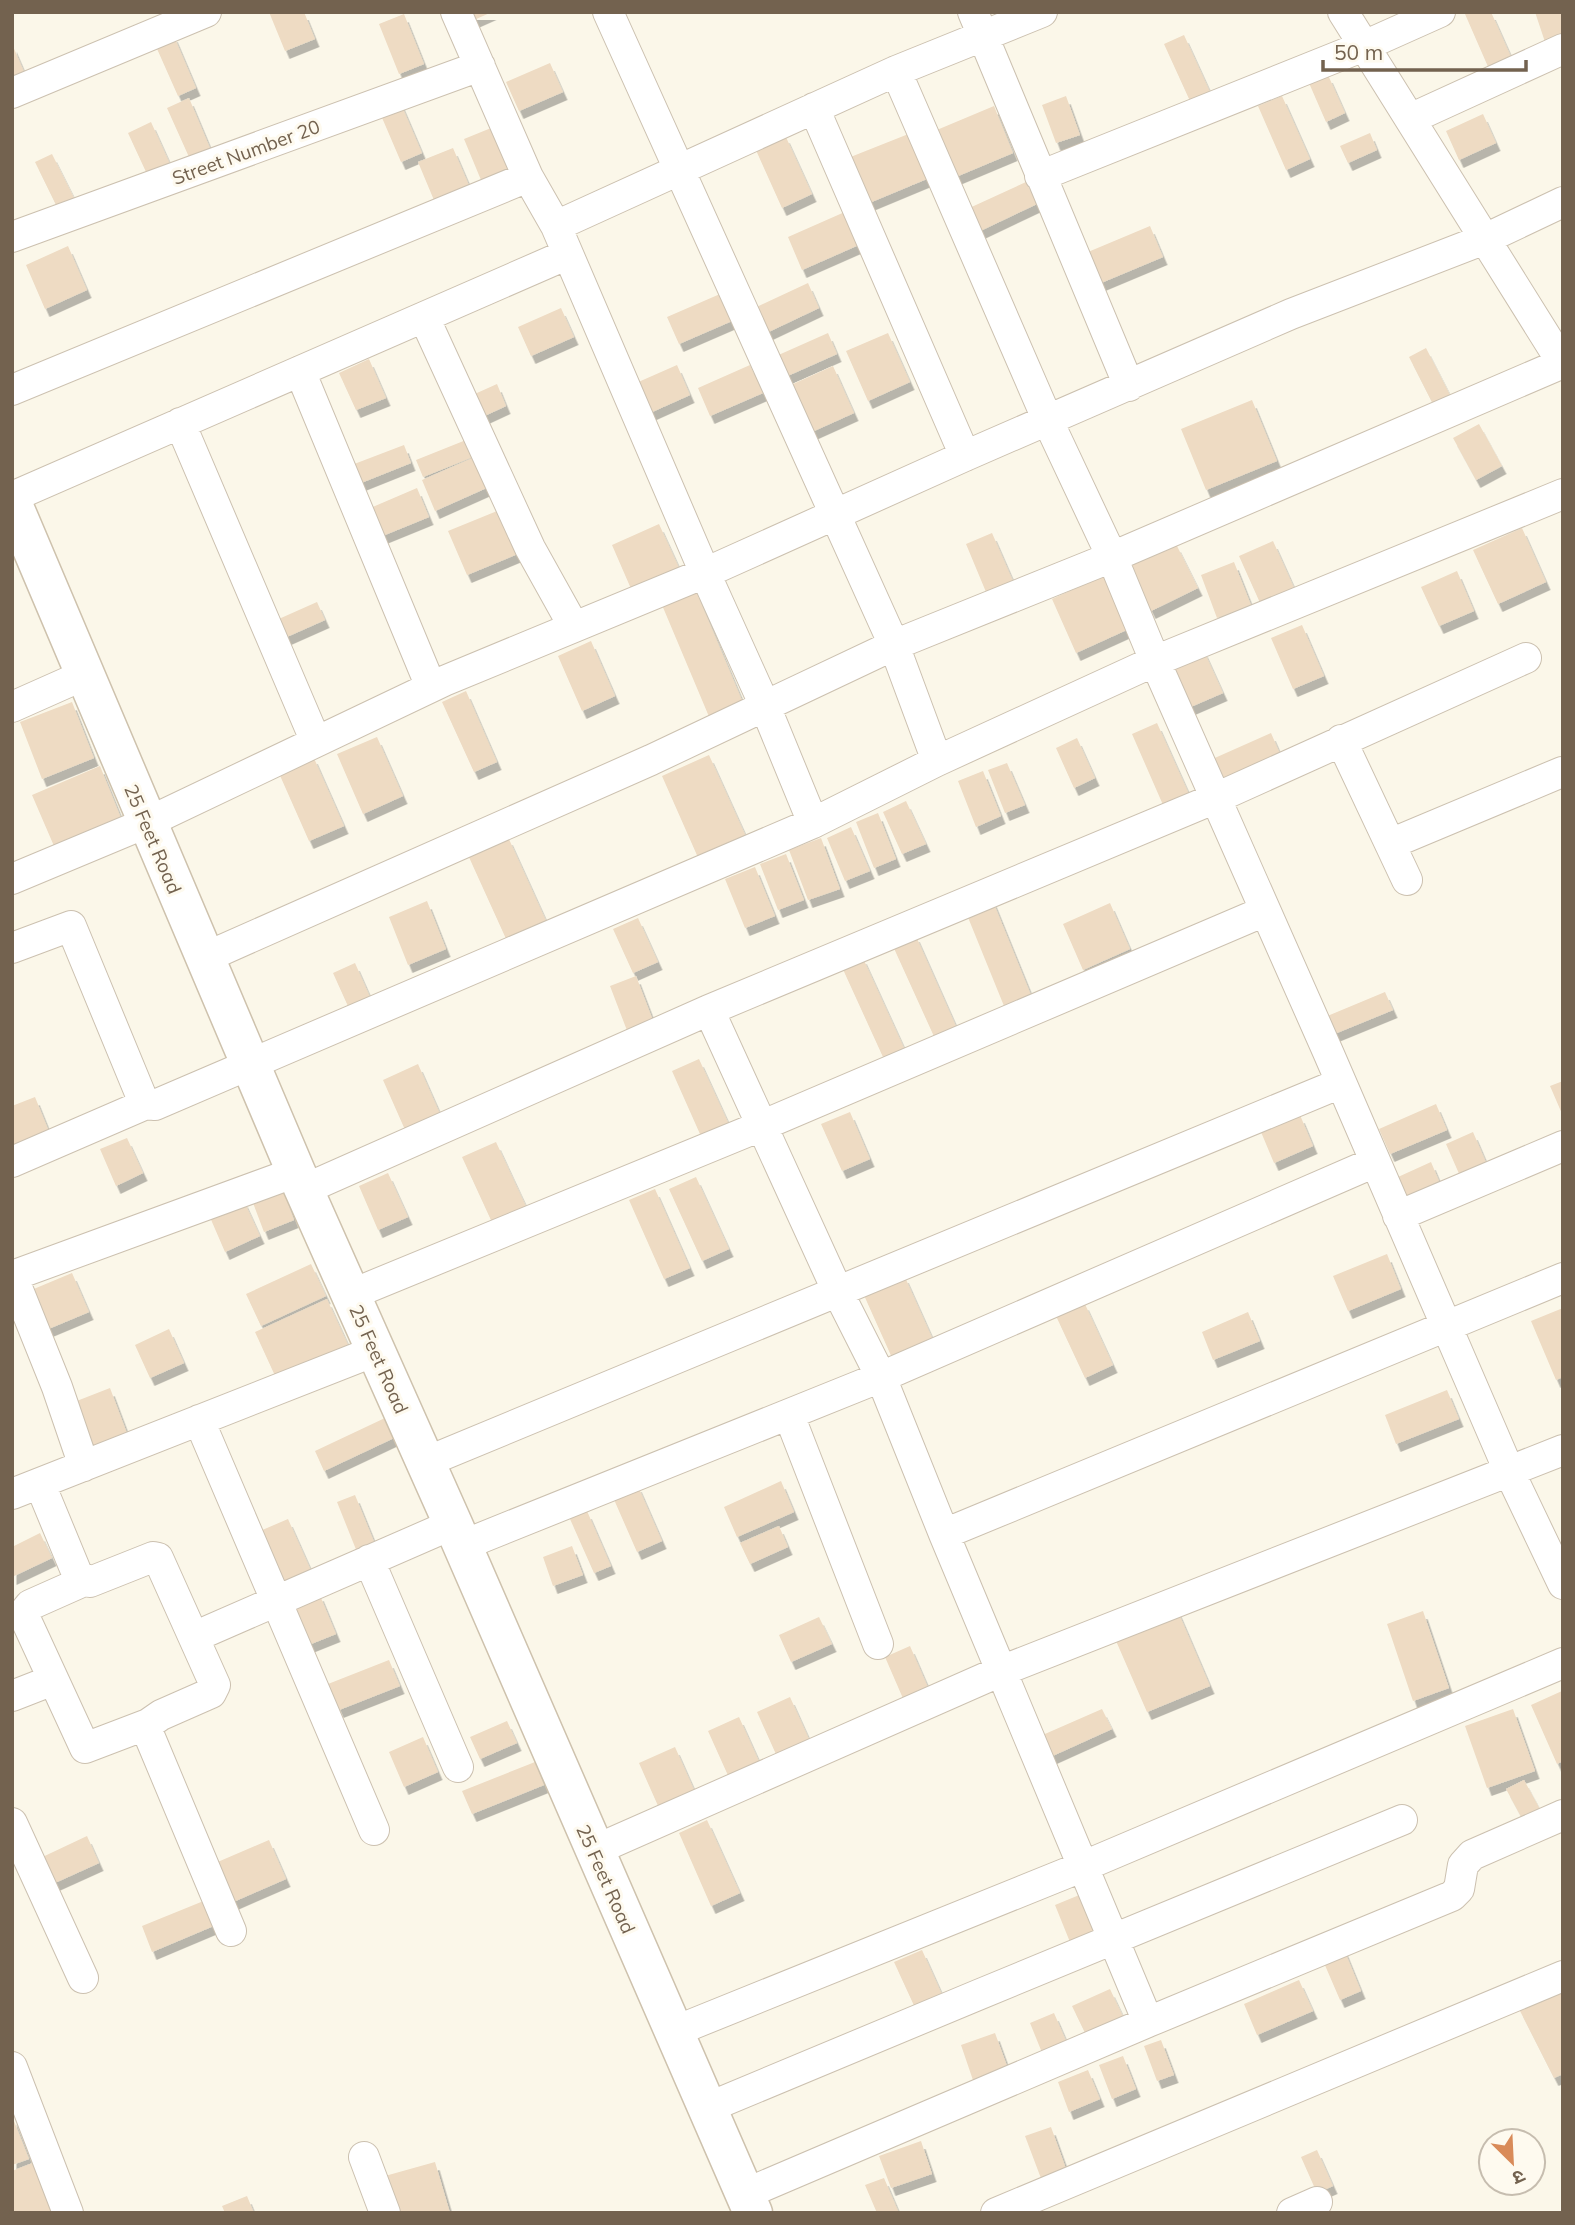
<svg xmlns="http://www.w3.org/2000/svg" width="1575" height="2225" viewBox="0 0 1575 2225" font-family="Mulish,'Noto Sans Devanagari',sans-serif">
<defs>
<filter id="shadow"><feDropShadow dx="4.5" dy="8" stdDeviation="0" flood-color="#0004"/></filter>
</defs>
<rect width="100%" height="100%" fill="#fbf7e9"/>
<path fill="#eedbc3" filter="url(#shadow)" d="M269,12H304L315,39L285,51Z
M459,12H492L465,24Z
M1470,12H1491L1512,59L1489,69L1465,14Z
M1535,12H1563V35L1545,42Z
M404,14L424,64L399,74L379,24Z
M173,34L196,88L178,96L154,42Z
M1184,35L1210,92L1190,101L1164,44Z
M12,44L28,81L12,87Z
M550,63L563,92L519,111L506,82Z
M1328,75L1345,113L1326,122L1309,83Z
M1066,96L1080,135L1056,143L1042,105Z
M1282,96L1310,159L1286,170L1258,106Z
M398,97L422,153L401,162L377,106Z
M189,98L210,148L189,157L167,108Z
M994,106L1013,153L951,179L932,132Z
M1483,114L1496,143L1459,160L1446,131Z
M151,122L170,164L147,174L128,133Z
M496,126L513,166L481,180L464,139Z
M916,131L934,176L862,206L843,160Z
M1370,133L1377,150L1348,163L1340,146Z
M785,135L812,194L782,208L755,148Z
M453,148L471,190L436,205L418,162Z
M52,154L76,202L59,211L35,162Z
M1026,182L1037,204L976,233L965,210Z
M847,211L861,244L802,270L788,237Z
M1150,226L1163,257L1101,283L1088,252Z
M68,246L87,290L45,309L26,265Z
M808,283L819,308L760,336L748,311Z
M720,294L732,321L679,344L667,317Z
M561,308L574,337L531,356L518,327Z
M828,333L837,354L783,378L774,357Z
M888,333L910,382L868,401L846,351Z
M1426,348L1452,399L1435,408L1409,357Z
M369,359L386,398L356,410L339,373Z
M677,365L690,395L641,417L627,387Z
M750,365L763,393L710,416L698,388Z
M833,366L854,413L803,436L782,389Z
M497,384L506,406L478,419L468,397Z
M1252,400L1277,461L1206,490L1181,429Z
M1479,424L1502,466L1476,480L1453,438Z
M466,440L473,457L423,477L416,460Z
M404,445L411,463L356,485L349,466Z
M477,456L491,486L435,511L422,480Z
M417,488L429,517L380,537L368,509Z
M502,509L520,553L467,575L448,531Z
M659,524L680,570L632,591L612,545Z
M1522,528L1546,582L1498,604L1473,550Z
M992,533L1013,581L986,592L966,544Z
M1273,541L1295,590L1261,605L1239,556Z
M1176,544L1198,588L1151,611L1129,566Z
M1234,562L1251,605L1217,618L1201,575Z
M1457,571L1474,611L1439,626L1421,587Z
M1107,574L1131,628L1076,653L1052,599Z
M696,591L744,705L710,719L662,605Z
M317,602L325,620L280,640L272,622Z
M1302,625L1324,676L1293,689L1271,638Z
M591,641L615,696L582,711L558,656Z
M1203,649L1223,693L1186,709L1166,665Z
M466,691L497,762L474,772L442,702Z
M72,702L94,758L42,779L20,722Z
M1157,723L1193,803L1167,814L1132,734Z
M1271,733L1284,763L1221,792L1208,761Z
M377,737L403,796L363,814L337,754Z
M1077,738L1095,778L1074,788L1056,748Z
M709,755L748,841L700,862L662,776Z
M313,756L344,826L309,841L278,771Z
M1007,763L1025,805L1005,813L988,770Z
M100,766L121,818L54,846L32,795Z
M983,771L1001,816L976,827L958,781Z
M906,801L926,844L902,854L883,812Z
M878,813L896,859L874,868L856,822Z
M851,827L870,871L845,881L827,838Z
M508,837L552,934L512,952L468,855Z
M821,838L840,889L808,900L789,850Z
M786,854L804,900L778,910L760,864Z
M755,867L775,916L745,928L725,879Z
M992,899L1031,995L1004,1006L965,910Z
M427,901L446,949L408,965L389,917Z
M1110,903L1130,949L1083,970L1063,924Z
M638,918L658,962L633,973L613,929Z
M915,934L959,1033L937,1043L892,944Z
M862,956L904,1048L883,1057L841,965Z
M355,963L374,1006L352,1015L333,973Z
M636,976L657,1031L631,1041L610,986Z
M1385,992L1393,1010L1332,1035L1325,1017Z
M699,1059L732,1131L704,1143L672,1071Z
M418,1064L441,1116L406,1132L383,1080Z
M1563,1081V1116L1550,1086Z
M35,1097L52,1139L17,1153L12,1141V1106Z
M1436,1104L1447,1130L1390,1154L1379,1129Z
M850,1112L870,1159L842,1171L821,1124Z
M1300,1115L1313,1146L1274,1163L1261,1132Z
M1473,1132L1491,1174L1464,1185L1446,1144Z
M127,1138L143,1173L116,1186L100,1149Z
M496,1142L530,1215L496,1231L462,1157Z
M1431,1162L1439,1181L1407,1196L1398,1177Z
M388,1173L408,1217L378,1230L359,1186Z
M696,1177L729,1249L702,1261L669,1189Z
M281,1184L294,1220L264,1232L250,1195Z
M655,1189L690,1268L664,1279L629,1200Z
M243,1199L260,1236L225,1252L209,1215Z
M1387,1254L1401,1289L1348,1311L1333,1276Z
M311,1264L326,1296L261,1326L246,1294Z
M72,1273L89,1312L46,1330L29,1291Z
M904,1275L934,1342L893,1360L863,1293Z
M327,1299L349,1347L277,1380L255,1332Z
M1084,1302L1113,1365L1085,1378L1056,1316Z
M1563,1308V1377L1556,1380L1531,1321Z
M1248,1312L1260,1341L1213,1360L1202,1332Z
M169,1329L184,1363L150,1378L135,1345Z
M110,1388L131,1444L91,1460L69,1404Z
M1447,1390L1459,1419L1396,1444L1385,1415Z
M385,1418L394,1438L324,1471L315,1451Z
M781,1481L794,1512L737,1537L724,1507Z
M637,1484L662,1541L637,1552L612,1495Z
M355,1495L375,1544L357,1552L337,1502Z
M587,1511L611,1566L594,1573L570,1519Z
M288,1519L313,1575L279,1590L253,1534Z
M779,1526L788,1547L750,1564L740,1543Z
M40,1533L52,1558L12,1577V1547Z
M572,1546L583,1575L553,1586L543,1557Z
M319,1593L336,1634L301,1648L284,1608Z
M1176,1607L1210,1686L1147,1712L1113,1634Z
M1423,1611L1449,1688L1413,1701L1387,1624Z
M819,1617L832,1644L791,1662L779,1635Z
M910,1646L930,1692L905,1703L885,1657Z
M389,1660L400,1686L339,1710L328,1684Z
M1562,1691L1563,1761L1557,1764L1531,1705Z
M790,1697L813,1748L780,1763L757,1712Z
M1102,1709L1112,1729L1048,1758L1038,1737Z
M1513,1709L1535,1771L1487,1788L1465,1726Z
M739,1717L762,1768L731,1782L708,1731Z
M507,1721L517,1743L480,1759L470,1737Z
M423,1737L438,1772L404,1787L389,1752Z
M675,1747L699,1801L663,1817L639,1763Z
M535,1762L544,1785L472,1814L462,1791Z
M1524,1780L1543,1815L1525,1824L1506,1789Z
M707,1820L740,1893L711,1906L679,1833Z
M87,1836L99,1863L46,1887L34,1861Z
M269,1840L286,1879L231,1903L213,1864Z
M1089,1891L1109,1938L1074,1952L1055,1905Z
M206,1900L216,1925L152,1952L142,1926Z
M1343,1947L1361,1991L1340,2000L1321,1956Z
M922,1950L944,1999L917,2012L894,1962Z
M1299,1980L1313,2011L1257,2035L1244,2004Z
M1563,1987V2074L1554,2078L1519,2009Z
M1110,1989L1126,2023L1089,2041L1072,2006Z
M1054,2013L1070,2050L1045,2060L1030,2023Z
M995,2033L1011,2077L976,2089L961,2045Z
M1161,2040L1174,2075L1157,2081L1144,2046Z
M1123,2056L1136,2089L1112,2099L1099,2065Z
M1088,2070L1100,2099L1069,2112L1058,2082Z
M12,2116L29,2159L12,2165Z
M1051,2127L1070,2180L1045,2189L1025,2136Z
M921,2141L932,2174L891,2188L879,2156Z
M1317,2150L1333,2186L1317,2193L1301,2157Z
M35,2162L57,2213H12V2171Z
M435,2162L450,2213H395L385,2176Z
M884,2178L899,2213H877L865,2185Z
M247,2196L254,2213H225L222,2206Z"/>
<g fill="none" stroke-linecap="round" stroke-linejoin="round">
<g stroke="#ccc1b0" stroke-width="32">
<path id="street" d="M456,12L528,177L556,226L705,573L765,706L813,823
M608,12L894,645L937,761
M973,12L1129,386
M1343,12L1563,364
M896,71L1048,421L1112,557L1155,661L1328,1052L1509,1471L1563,1584
M12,93L206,12
M814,108L965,456
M1410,119L1563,49
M1040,176L1364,46L1440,12
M556,226L896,71L1042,12
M12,237L480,66
M424,317L530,548L574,627
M300,371L431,687
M12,390L528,177
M180,423L316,742
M12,497L568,254
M12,707L84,675
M1341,740L1407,880
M1390,844L1562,772
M12,879L146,823L444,681L705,573L965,456L1291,314L1485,239L1563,202
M12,948L71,926L142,1098L146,1104L155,1105L813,823L937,761L1155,661L1563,494
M204,958L651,760L894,645L1112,557L1563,363
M709,1010L837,1290L881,1377L944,1534
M12,1162L146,1104
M303,1190L709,1010L1216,798L1526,658
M1398,1216L1563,1146
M12,1275L57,1387L84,1466
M12,1276L296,1172
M1563,1278L944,1534L1148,2022L1452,1896L1459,1889L1463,1865L1472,1855L1563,1815
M350,1295L761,1126L1265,911
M789,1415L878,1644
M199,1420L374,1830
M426,1462L1341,1083
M40,1484L78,1576L90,1582L153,1557L158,1558L215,1685L211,1693L161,1715L148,1724L149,1735L231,1931
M12,1494L375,1351
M461,1546L881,1377L1375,1162
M369,1560L458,1767
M84,1581L30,1605L26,1610L25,1618L85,1748L148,1724
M194,1637L453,1524
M12,1696L53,1680
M12,1823L83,1978
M593,1851L1001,1671L1563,1450
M673,2032L1084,1866L1563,1663
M12,2067L68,2213
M707,2108C938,2010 1170,1917 1402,1820
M364,2157L385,2213
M745,2194L1148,2022
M996,2213L1563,1976
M1292,2213L1317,2202"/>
</g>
<g stroke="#cec2ad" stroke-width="41">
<path id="secondary" d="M12,502L296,1172L453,1524L753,2213"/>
</g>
<use href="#street" stroke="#fff" stroke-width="30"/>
<use href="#secondary" stroke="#fff" stroke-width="38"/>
</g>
<g text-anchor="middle" stroke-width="6" stroke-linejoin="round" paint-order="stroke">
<g font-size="19" fill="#73624f" stroke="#fefaef">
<text transform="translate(246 152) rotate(-20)" y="7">Street Number 20</text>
<text transform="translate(153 839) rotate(67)" y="7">25 Feet Road</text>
<text transform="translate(379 1359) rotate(66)" y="7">25 Feet Road</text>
<text transform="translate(606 1879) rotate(66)" y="7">25 Feet Road</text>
</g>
</g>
<rect width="1575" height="2225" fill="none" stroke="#73624f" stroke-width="28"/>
<g transform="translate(1512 2162) rotate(156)"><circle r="33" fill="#fefaef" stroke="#c6bdaf" stroke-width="2"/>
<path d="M0-5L12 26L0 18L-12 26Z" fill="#d98b59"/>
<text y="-10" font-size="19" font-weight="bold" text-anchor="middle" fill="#73624f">उ</text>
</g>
<path d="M1323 60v10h203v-10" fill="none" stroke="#73624f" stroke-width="3.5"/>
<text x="1334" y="60" font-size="21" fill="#73624f" stroke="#fefaef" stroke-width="5" paint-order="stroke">50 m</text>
</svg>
